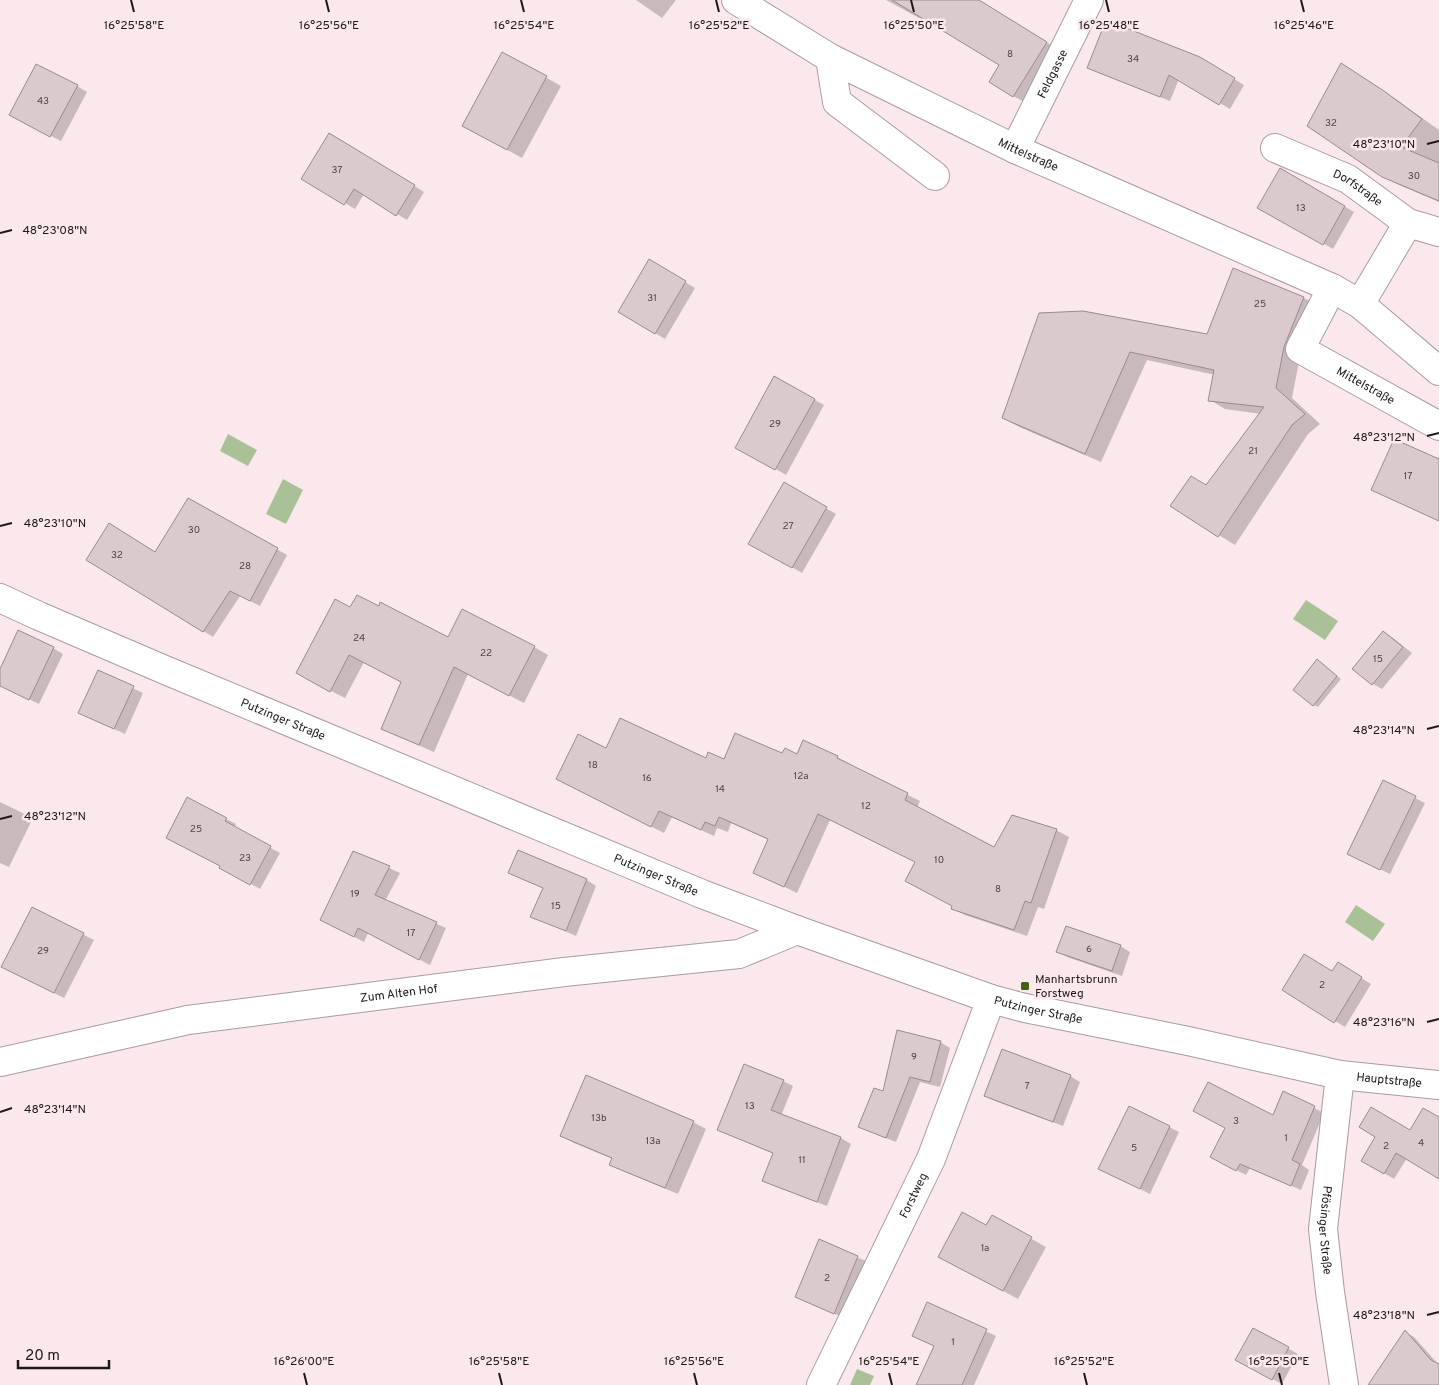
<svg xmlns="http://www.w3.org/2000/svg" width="1439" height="1385" viewBox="0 0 1439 1385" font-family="Overpass,sans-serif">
<rect width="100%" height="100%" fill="#fae8ec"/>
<path fill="#aac097" d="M228,434L257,450L248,466L220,451Z
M283,479L303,490L286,524L266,514Z
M1306,600L1338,621L1325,640L1293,619Z
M1356,905L1385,924L1373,941L1345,922Z
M857,1369L874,1376L870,1385H850Z"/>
<path fill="#0003" d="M636,0H676L662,18Z
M886,0H978L1059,50L1026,103L1013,96L1001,65L933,24L932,25Z
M502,53L561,86L522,158L478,134Z
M1200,58L1244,85L1230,109L1179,79L1170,101L1099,73L1089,67Z
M1354,72L1397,100L1439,130V202L1397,184L1383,176Z
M77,86L87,92L61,141L20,120Z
M330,134L424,192L407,220L364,194L355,209L303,178Z
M1281,169L1354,212L1333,249L1259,207Z
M650,261L695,288L665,339L620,312Z
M1233,270L1304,298L1320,307L1300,356L1292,398L1320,424L1308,434L1235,545L1172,506L1206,486L1261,414L1225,409L1210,400L1215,375L1147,360L1101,462L1019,427L1003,418L1040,315L1208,335Z
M775,378L824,405L786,475L737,447Z
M784,484L836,514L802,573L750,543Z
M189,499L287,555L260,606L240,596L213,637L88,560L156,553Z
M351,609L448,639L534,647L548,655L524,703L468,674L434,752L397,736L383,728L403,682L364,662L345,698L311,681Z
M1384,632L1393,638L1412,653L1382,689L1373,684Z
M53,648L63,654L39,704L0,685V672Z
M1321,663L1341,679L1318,707L1314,705Z
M99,672L143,693L125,734L90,718Z
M606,750L725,761L783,755L837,757L850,764L849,766L920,801L917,808L995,849L1056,830L1069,837L1044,909L1038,907L1027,936L965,915L952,908L953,906L916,862L830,820L797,893L754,872L769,840L731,823L728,832L717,828L714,836L672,817L664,833L570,786Z
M1383,782L1425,803L1390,874L1358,859Z
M0,802L33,818L9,867L0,863Z
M226,819L236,824L234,828L280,853L260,889L221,867V866L177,843Z
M354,852L400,873L385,901L446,928L430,965L368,933L364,942L331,925Z
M519,852L587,880L596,886L576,936L532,916L544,888L510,872Z
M32,909L94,940L64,998L13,972Z
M1120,946L1130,952L1122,976L1067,957L1058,951Z
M1338,964L1371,984L1345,1027L1284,990L1333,973Z
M940,1042L950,1048L940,1087L920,1082L896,1142L870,1132L860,1126L884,1093Z
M1070,1076L1080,1082L1063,1126L995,1101L985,1096Z
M783,1081L793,1086L781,1116L841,1138L851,1144L827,1206L774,1186L764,1181L774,1154L719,1130Z
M1129,1107L1179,1132L1150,1194L1110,1174Z
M1314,1108L1324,1113L1302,1165L1309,1170L1301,1190L1250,1168L1246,1175L1221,1162L1227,1128Z
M1439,1119V1177L1407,1158L1394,1179L1363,1161L1410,1132Z
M693,1122L706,1129L678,1194L623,1171L611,1164L613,1159L574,1143L562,1136Z
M992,1217L1046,1247L1018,1299L955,1265L987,1227Z
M820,1241L868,1262L844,1318L796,1297Z
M928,1304L996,1336L974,1385H923L935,1346Z
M1253,1329L1298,1354L1282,1384L1246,1365Z
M1405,1332L1414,1337L1439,1365V1385H1381Z"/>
<path fill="#dbcacd" stroke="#9a8a8e" d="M892,0H979L1047,42L1013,97L989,82L999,65Z
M1106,20L1200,57L1235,78L1219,105L1169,75L1160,97L1087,68Z
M502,52L547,76L507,150L462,126Z
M1341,63L1384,91L1422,119L1401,147L1439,163V201L1382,177L1307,126Z
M36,64L78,85L50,137L9,115Z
M329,133L415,185L396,216L354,189L344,205L301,179Z
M1280,168L1345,206L1323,245L1257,208Z
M649,259L686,281L655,334L618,312Z
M1233,268L1304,297L1284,347L1276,388L1305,414L1292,425L1218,537L1170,506L1191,476L1206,485L1264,407L1208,401L1214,370L1130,352L1085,454L1002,418L1039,313L1083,311L1207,334Z
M774,376L815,399L775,470L735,448Z
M1394,439L1439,459V521L1371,490Z
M784,482L827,507L792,568L748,544Z
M188,498L278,548L250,601L230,591L203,632L86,560L109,523L155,552Z
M357,595L379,606L380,602L448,637L462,609L535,646L509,696L454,667L419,745L381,729L401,682L349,655L330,692L296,673L335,599L350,607Z
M18,630L54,647L29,700L0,686V669Z
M1383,631L1403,647L1372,685L1352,669Z
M1317,659L1337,676L1313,706L1293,690Z
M98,670L134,686L114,729L78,713Z
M620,718L706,758L708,752L724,759L735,733L782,753L785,748L797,754L803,740L838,756L837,758L908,793L905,800L994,847L1012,815L1057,829L1031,903L1025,901L1014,930L951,909L952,906L905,881L915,862L818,814L784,887L753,873L768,839L719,817L715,826L705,822L701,830L659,811L651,827L556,779L578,734L606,748Z
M1383,780L1416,796L1380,870L1347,854Z
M187,797L227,818L225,821L271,846L250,885L219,868L220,866L166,838Z
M518,850L587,879L566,931L530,917L543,888L508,873Z
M353,851L390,866L375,895L437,922L419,960L358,928L354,937L320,920Z
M32,907L84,933L54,993L1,967Z
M1066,926L1121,945L1112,971L1056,952Z
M1304,954L1332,971L1338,962L1362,977L1334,1023L1282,990Z
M897,1030L941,1041L930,1082L910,1077L886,1138L858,1127L874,1088L883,1091Z
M1002,1049L1071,1075L1053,1122L984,1096Z
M744,1064L784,1080L771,1110L841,1137L817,1202L762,1181L773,1153L717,1130Z
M586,1075L694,1121L665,1188L609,1165L612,1158L560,1136Z
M1208,1082L1273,1115L1283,1091L1315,1106L1292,1160L1300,1164L1291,1186L1240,1164L1236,1171L1210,1157L1225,1128L1193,1111Z
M1129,1106L1170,1126L1140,1189L1098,1169Z
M1371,1107L1410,1130L1423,1108L1439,1117V1179L1396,1153L1384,1174L1361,1161L1375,1137L1359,1127Z
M962,1212L986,1225L992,1215L1032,1237L1003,1291L938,1257Z
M819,1239L858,1256L834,1314L795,1297Z
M927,1302L987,1329L962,1385H916L934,1346L912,1336Z
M1253,1328L1289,1347L1272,1380L1235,1360Z
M1405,1330L1431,1360L1439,1364V1385H1368Z"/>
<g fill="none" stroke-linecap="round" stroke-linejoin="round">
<g stroke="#ab9b9e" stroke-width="30">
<g id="minor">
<path id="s1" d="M736,0L830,58L1015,149L1332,288L1360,304L1439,371"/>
<path d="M830,58L837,102L935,176"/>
<path id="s2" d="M1275,148L1348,179L1408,223L1439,232"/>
<path id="s3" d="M1015,149L1089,0"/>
<path id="s4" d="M1332,288L1300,349L1439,426"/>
<path d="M1360,304L1408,223"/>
<path id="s5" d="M0,598L39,616L165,670L702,894L797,930L991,999L1025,1008L1188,1041L1340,1075L1439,1085"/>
<path id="s6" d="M0,1062L188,1020L564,972L739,954L797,930"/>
<path id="s7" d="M1340,1075L1323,1229L1330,1292L1344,1385"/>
<path id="s8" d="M821,1385L931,1159L991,999"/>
</g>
</g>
<use href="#minor" stroke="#fff" stroke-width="28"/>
</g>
<path fill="none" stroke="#1e181a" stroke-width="2" d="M131,0L134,12M326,0L329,12M521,0L524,12M716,0L719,12M911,0L914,12M1106,0L1109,12M1301,0L1304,12M1427,144L1439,141M0,233L12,230M1427,436L1439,433M0,526L12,523M1427,729L1439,726M0,819L12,816M1427,1022L1439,1019M0,1112L12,1108M1427,1315L1439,1312M304,1373L307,1385M499,1373L502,1385M694,1373L697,1385M889,1373L892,1385M1084,1373L1087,1385M1279,1373L1282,1385"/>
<rect fill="#416116" stroke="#fae8ec" stroke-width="2" x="1020" y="981" width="10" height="10" rx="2.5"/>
<g text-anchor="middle" stroke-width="5" stroke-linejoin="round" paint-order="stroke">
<g font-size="10" fill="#4d4447">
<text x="1010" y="57">8</text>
<text x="1133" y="62">34</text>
<text x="43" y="104">43</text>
<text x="1331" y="126">32</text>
<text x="337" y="173">37</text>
<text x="1414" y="179">30</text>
<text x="1301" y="211">13</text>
<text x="652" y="301">31</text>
<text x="1260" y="307">25</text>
<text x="775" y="427">29</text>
<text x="1253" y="454">21</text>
<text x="1408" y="479">17</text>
<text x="788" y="529">27</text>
<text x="194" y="533">30</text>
<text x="117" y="558">32</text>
<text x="245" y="569">28</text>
<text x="359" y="641">24</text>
<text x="486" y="656">22</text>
<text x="1378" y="662">15</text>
<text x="593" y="768">18</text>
<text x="801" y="779">12a</text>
<text x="647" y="781">16</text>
<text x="720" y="792">14</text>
<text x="866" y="809">12</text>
<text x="196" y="832">25</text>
<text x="245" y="861">23</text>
<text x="939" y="863">10</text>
<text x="998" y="892">8</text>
<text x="355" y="897">19</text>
<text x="556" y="909">15</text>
<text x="411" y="936">17</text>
<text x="1089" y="952">6</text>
<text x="43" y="954">29</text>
<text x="1322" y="988">2</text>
<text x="914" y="1060">9</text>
<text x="1027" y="1089">7</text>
<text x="750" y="1109">13</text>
<text x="599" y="1121">13b</text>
<text x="1236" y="1124">3</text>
<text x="1286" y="1141">1</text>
<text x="653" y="1144">13a</text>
<text x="1421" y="1146">4</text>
<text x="1386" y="1149">2</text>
<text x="1134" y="1151">5</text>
<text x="802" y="1163">11</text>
<text x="985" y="1251">1a</text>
<text x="827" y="1281">2</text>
<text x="953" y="1345">1</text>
</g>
<g font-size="12" fill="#1e181a" stroke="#fae8ec">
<text dy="4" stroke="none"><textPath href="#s3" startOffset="84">Feldgasse</textPath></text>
<text dy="4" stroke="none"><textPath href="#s1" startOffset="331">Mittelstraße</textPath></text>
<text dy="4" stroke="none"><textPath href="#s2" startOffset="92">Dorfstraße</textPath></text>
<text dy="4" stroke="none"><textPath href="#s4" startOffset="144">Mittelstraße</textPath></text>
<text dy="4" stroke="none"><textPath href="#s5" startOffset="308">Putzinger Straße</textPath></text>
<text dy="4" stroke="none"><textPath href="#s5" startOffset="712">Putzinger Straße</textPath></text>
<text dy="4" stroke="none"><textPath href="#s6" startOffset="405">Zum Alten Hof</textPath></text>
<text dy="4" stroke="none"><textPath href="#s5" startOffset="1118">Putzinger Straße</textPath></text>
<text dy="4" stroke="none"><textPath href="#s5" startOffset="1476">Hauptstraße</textPath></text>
<text dy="4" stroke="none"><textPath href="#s8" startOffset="211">Forstweg</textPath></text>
<text dy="4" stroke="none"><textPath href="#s7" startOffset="156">Pfösinger Straße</textPath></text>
</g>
<g font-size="12" fill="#1e181a" stroke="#fae8ec" text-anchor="start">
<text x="1035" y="983">Manhartsbrunn<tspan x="1035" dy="14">Forstweg</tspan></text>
</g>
</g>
<g font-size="12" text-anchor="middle" fill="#1e181a" stroke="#fae8ec" stroke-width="5" stroke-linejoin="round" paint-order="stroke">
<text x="134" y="29">16°25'58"E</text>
<text x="329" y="29">16°25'56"E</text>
<text x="524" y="29">16°25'54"E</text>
<text x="719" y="29">16°25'52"E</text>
<text x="914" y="29">16°25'50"E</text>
<text x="1109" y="29">16°25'48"E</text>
<text x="1304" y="29">16°25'46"E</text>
<text x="1384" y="148">48°23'10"N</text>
<text x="55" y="234">48°23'08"N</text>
<text x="1384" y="441">48°23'12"N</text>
<text x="55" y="527">48°23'10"N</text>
<text x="1384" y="734">48°23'14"N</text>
<text x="55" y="820">48°23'12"N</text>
<text x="1384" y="1026">48°23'16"N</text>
<text x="55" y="1113">48°23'14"N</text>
<text x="1384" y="1319">48°23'18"N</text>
<text x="304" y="1365">16°26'00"E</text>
<text x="499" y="1365">16°25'58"E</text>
<text x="694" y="1365">16°25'56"E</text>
<text x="889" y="1365">16°25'54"E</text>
<text x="1084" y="1365">16°25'52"E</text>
<text x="1279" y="1365">16°25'50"E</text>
</g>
<path d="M18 1360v8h91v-8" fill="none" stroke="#1e181a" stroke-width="2.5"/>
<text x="25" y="1360" font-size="15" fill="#1e181a" stroke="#fae8ec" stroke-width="4" paint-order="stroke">20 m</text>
</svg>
